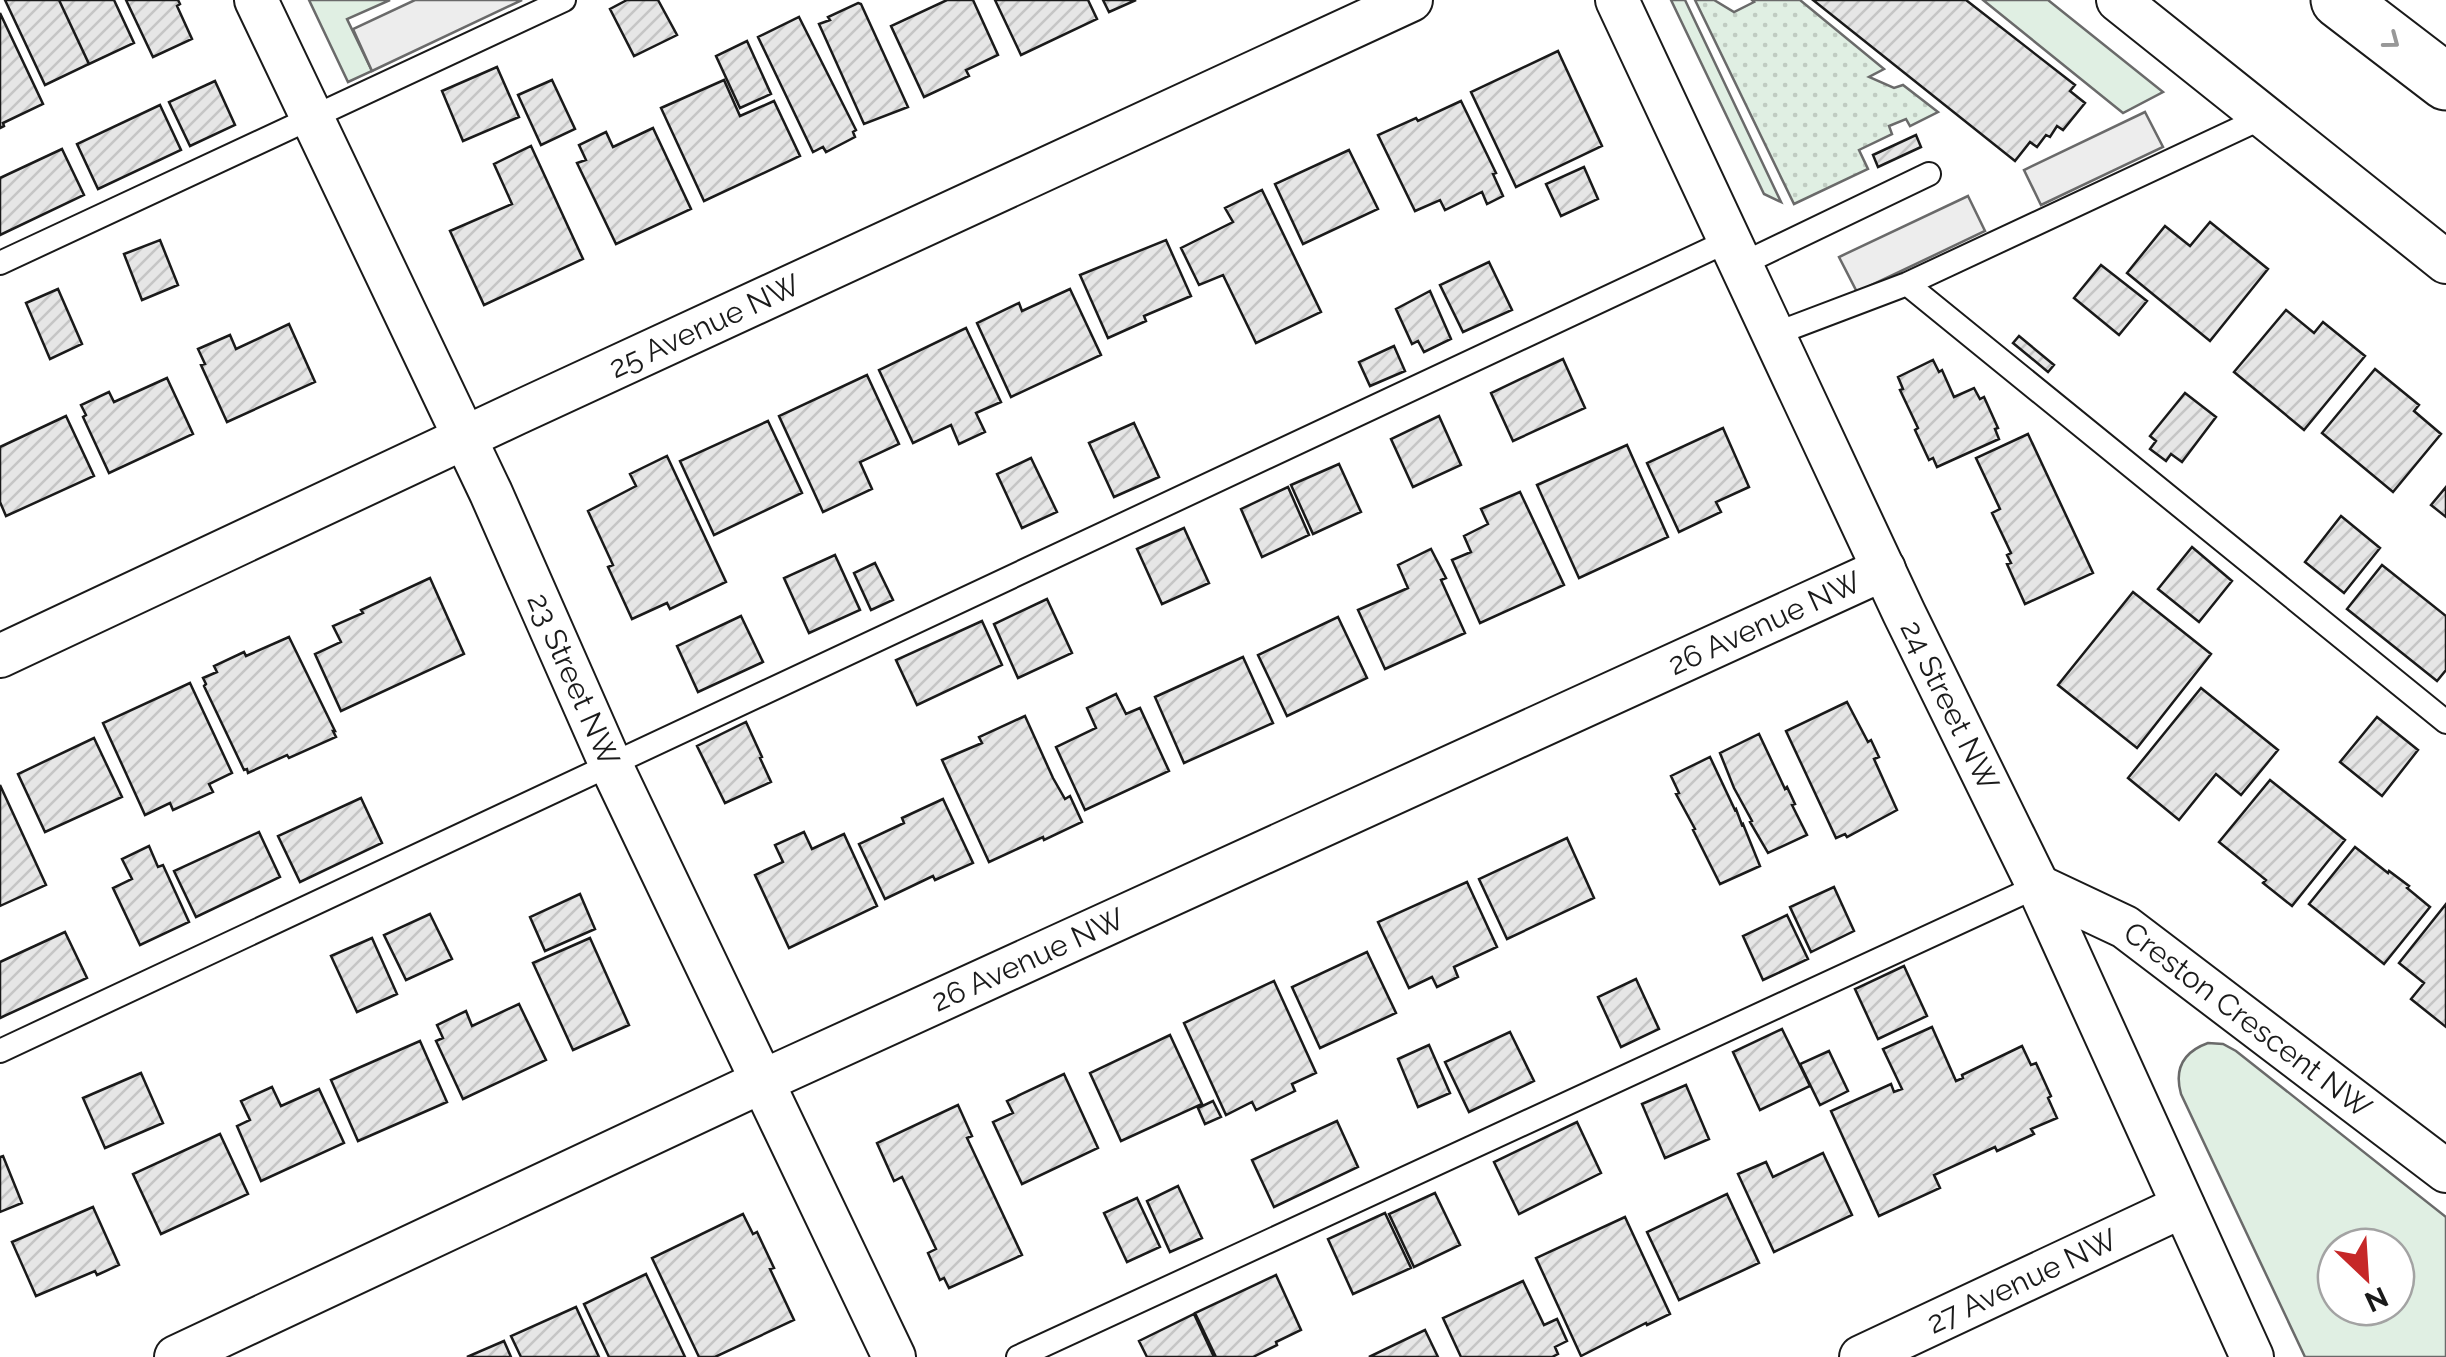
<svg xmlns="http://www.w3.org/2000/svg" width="2446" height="1357" viewBox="0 0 2446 1357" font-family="Raleway,sans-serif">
<defs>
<pattern id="park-dots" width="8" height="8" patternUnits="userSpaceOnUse" patternTransform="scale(2.5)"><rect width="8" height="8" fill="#e0efe3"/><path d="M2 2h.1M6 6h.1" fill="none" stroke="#c0ccc2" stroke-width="1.8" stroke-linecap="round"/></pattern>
<pattern id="building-hatch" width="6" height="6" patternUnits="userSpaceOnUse" patternTransform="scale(2.5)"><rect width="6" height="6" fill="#e6e6e6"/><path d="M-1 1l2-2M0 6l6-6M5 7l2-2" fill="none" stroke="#c5c5c5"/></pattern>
</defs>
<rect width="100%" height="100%" fill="#fff"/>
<path fill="#e0efe3" stroke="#6a6a6a" stroke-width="2.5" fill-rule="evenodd" d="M309,0H390L347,19L372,71L348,82Z
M1671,0H1685L1781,202L1764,194Z
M1983,0H2048L2163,92L2123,113Z
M2208,1043L2223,1044L2236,1051L2446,1217V1357H2305L2181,1094C2174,1069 2183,1052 2208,1043ZM2336,1247H2396V1307H2336Z"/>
<path fill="url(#park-dots)" stroke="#6a6a6a" stroke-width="2.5" d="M1695,0H1714L1734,12L1754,2L1752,0H1800L1884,69L1869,77L1894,88L1903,85L1938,112L1910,126L1906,119L1889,126L1892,134L1859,150L1868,169L1794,204Z"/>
<path fill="#ededed" stroke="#6a6a6a" stroke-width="2.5" d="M415,0H522L372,71L353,29Z
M2145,112L2163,147L2041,205L2024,170Z
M1968,196L1985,231L1857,292L1839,257Z"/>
<path fill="url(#building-hatch)" stroke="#1a1a1a" stroke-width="2.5" d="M5,0H59L89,64L45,85Z
M59,0H114L134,43L89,64Z
M126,0H178L180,4L177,6L192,39L153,57Z
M627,0H658L677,35L634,56L610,9Z
M947,0H973L998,55L966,70L969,76L924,97L891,26Z
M995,0H1088L1097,19L1021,55Z
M1103,0H1136L1109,12Z
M1813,0H1966L2075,85L2070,91L2085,103L2063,130L2057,126L2050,137L2046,135L2037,147L2030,142L2015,161Z
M858,3L861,4L908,107L864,124L819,24L830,20L828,17Z
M0,13L43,104L3,123L4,126L0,128Z
M799,17L856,130L853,132L855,137L826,152L823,147L813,152L758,37Z
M747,41L771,94L740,108L716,56Z
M1558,51L1602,146L1516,187L1471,92Z
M497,67L519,117L463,141L442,91Z
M552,80L575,129L541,145L518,95Z
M724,80L740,116L774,101L800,156L704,201L661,108Z
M215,81L235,125L190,146L169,102Z
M1461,101L1496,173L1493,174L1503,196L1487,204L1482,192L1445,210L1440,200L1415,211L1378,135L1416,118L1418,121Z
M160,105L181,150L98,189L77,144Z
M653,128L691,209L616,244L577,163L586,160L579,145L606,132L613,147Z
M1916,135L1921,147L1878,167L1873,155Z
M531,146L583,259L484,305L450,231L512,204L494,164Z
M62,149L84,195L0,235V178Z
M1349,150L1378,209L1303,244L1275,184Z
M1584,167L1598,199L1561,216L1546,184Z
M1262,190L1321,312L1256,343L1223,275L1199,285L1181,248L1233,222L1225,208Z
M2210,222L2268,269L2210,341L2127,273L2165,226L2190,246Z
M160,240L178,285L142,300L124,254Z
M1166,240L1191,296L1144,316L1146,321L1108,338L1080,275Z
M1489,262L1512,310L1463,332L1440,285Z
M2101,265L2147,301L2119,335L2074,298Z
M58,289L82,344L50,359L26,303Z
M1070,289L1101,355L1011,397L977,323L1019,303L1022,311Z
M1430,291L1451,339L1424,352L1418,341L1412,344L1396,309Z
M2286,310L2314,333L2323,322L2365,356L2304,430L2234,372Z
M289,324L315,382L227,422L201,365L205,364L198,349L230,335L236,349Z
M966,328L1001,402L976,413L985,432L959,444L951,425L913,443L879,370Z
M2019,336L2054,365L2048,372L2013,343Z
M1394,346L1405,371L1370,386L1359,362Z
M1563,359L1585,408L1513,441L1491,393Z
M1933,360L1939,372L1942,370L1954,397L1974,388L1980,399L1984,397L1998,428L1995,429L1999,439L1937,467L1933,458L1929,460L1915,430L1918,428L1900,390L1903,389L1898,377Z
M2375,369L2419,405L2414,411L2441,434L2393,492L2322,433Z
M867,375L899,444L860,462L872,489L823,512L779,416Z
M167,378L193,434L109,473L83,417L86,415L81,405L109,392L114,402Z
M2185,393L2216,417L2182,462L2171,454L2166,461L2150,449L2156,441L2150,436Z
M66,416L94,476L6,516L0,502V447Z
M1439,416L1461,465L1413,487L1391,439Z
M768,421L802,493L714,535L680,461Z
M1134,423L1159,477L1114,497L1089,443Z
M1723,428L1749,487L1716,502L1721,512L1679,532L1647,463Z
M2028,434L2093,573L2025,604L2007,564L2011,563L2007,555L2011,553L1992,513L2000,509L1976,458Z
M1627,445L1668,537L1579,578L1537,485Z
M667,456L726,582L670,609L667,603L632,619L608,567L613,565L588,511L636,486L630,474Z
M1031,458L1057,512L1022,528L997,474Z
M1339,464L1361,512L1313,534L1291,485Z
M1288,487L1309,535L1262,557L1241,509Z
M2446,487V517L2431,505Z
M1520,492L1564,585L1480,623L1452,560L1471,552L1464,536L1488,524L1481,509Z
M2341,516L2380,548L2344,593L2305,562Z
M1184,528L1209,583L1162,604L1137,549Z
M2192,547L2232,581L2199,622L2158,589Z
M1431,549L1446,578L1441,580L1465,633L1385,669L1358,610L1408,588L1398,565Z
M835,555L860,610L809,633L784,578Z
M875,563L893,600L871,610L854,573Z
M2382,565L2446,616V670L2437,681L2347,609Z
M430,578L464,654L341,711L315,654L341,642L333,626L363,613L361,610Z
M2133,592L2211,654L2137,748L2058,685Z
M1047,599L1072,653L1018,678L994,624Z
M741,616L763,662L698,692L677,646Z
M1338,617L1367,678L1287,716L1258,655Z
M982,621L1002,665L917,705L896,660Z
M289,637L335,731H333L336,737L289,758L287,755L248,773L247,769L244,770L204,686L206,684L203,678L217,672L214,666L244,652L246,656Z
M1243,657L1273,723L1184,763L1155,697Z
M190,683L232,773L209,784L213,792L173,810L170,803L145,815L103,723Z
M2201,688L2278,750L2241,795L2216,774L2179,820L2128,778Z
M1116,694L1126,714L1140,708L1169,771L1085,810L1056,747L1096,728L1087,708Z
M1847,702L1868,742L1871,740L1879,757L1874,759L1897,810L1847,837L1845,834L1836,838L1786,731Z
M1025,716L1053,778L1065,799L1070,796L1082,822L1044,840L1043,837L989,862L942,760L982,743L979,737Z
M2377,717L2418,750L2382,796L2340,762Z
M746,722L762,757L760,758L771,782L725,803L697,746Z
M1759,734L1785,789L1787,787L1795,804L1792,805L1807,835L1768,853L1750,822L1752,821L1734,788L1720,753Z
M94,738L122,797L45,832L18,774Z
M1710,757L1735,810L1736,809L1742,825L1743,824L1760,866L1720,884L1693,830L1695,829L1676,794L1679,793L1671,776Z
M2270,780L2345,840L2292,906L2263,883L2266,880L2219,842Z
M0,785L46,885L0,906Z
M361,798L382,843L300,882L278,836Z
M943,799L973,863L935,880L933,876L885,899L859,844L904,823L902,818Z
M259,832L280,877L196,917L174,871Z
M804,832L812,849L844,834L877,906L789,948L755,875L783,862L775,845Z
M1567,838L1594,898L1507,939L1479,879Z
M149,846L158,867L163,865L189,922L140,945L113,888L132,879L122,859Z
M2355,847L2388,873L2389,871L2409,886L2407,888L2430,907L2384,964L2309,904Z
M1467,882L1497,947L1454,967L1458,977L1437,987L1432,977L1409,988L1378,922Z
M1834,887L1854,931L1811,952L1790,907Z
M580,894L595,929L545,951L530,917Z
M2446,904V1027L2411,999L2424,983L2399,963Z
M430,914L452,959L406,980L384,935Z
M1787,915L1808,959L1763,980L1743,936Z
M65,932L87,978L0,1018V962Z
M372,938L397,994L357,1012L331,956Z
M590,938L629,1025L573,1050L533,963Z
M1367,952L1396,1013L1320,1048L1292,987Z
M1904,966L1927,1016L1878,1039L1855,989Z
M1636,979L1659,1029L1621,1047L1598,997Z
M1274,981L1316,1073L1292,1084L1295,1091L1256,1110L1252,1102L1226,1115L1184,1023Z
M519,1004L546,1060L463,1099L436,1041L443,1038L437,1025L466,1011L472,1026Z
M1932,1027L1956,1081L1963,1078L1962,1075L2022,1046L2031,1065L2036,1063L2051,1096L2048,1098L2057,1118L2031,1129L2034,1134L1997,1151L1995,1147L1934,1175L1940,1188L1879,1216L1831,1111L1891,1084L1894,1092L1902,1089L1883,1049Z
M1782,1029L1810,1086L1760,1110L1733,1052Z
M1510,1032L1534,1081L1469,1112L1445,1062Z
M1170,1035L1202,1104L1121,1141L1090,1073Z
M420,1041L447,1102L358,1141L331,1080Z
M1429,1045L1450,1093L1418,1107L1398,1059Z
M1829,1051L1848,1091L1820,1105L1800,1064Z
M141,1073L163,1123L105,1148L83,1098Z
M1064,1074L1098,1148L1022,1184L993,1122L1013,1113L1007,1101Z
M1686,1085L1709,1139L1665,1158L1642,1104Z
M272,1087L281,1106L319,1089L344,1143L261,1181L237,1126L250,1120L241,1101Z
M1213,1101L1221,1117L1205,1124L1198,1108Z
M958,1105L972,1136L967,1138L1022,1255L949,1288L944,1278L940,1280L928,1253L936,1249L902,1177L894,1181L877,1143Z
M1337,1121L1358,1167L1274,1207L1252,1160Z
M1577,1122L1601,1173L1519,1214L1494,1162Z
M220,1134L248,1194L161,1234L133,1174Z
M1823,1153L1852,1215L1774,1252L1738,1174L1766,1162L1773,1177Z
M3,1156L22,1203L0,1212V1157Z
M1178,1186L1202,1238L1170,1252L1147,1201Z
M1435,1193L1460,1245L1414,1267L1389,1214Z
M1727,1194L1759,1263L1679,1300L1647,1232Z
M1137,1198L1160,1247L1127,1262L1104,1213Z
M93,1207L119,1265L97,1275L95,1271L36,1296L12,1242Z
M1385,1213L1411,1268L1353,1294L1328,1239Z
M743,1214L753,1234L757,1232L774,1268L770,1269L794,1320L715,1357H699L652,1258Z
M1625,1217L1670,1314L1647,1325L1646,1323L1581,1356L1536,1258Z
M646,1274L685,1357H609L584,1304Z
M1276,1275L1301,1330L1276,1342L1277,1345L1253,1357H1216L1195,1313Z
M1523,1281L1544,1325L1557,1319L1567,1341L1555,1347L1558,1354L1552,1357H1461L1443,1318Z
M576,1307L599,1357H521L511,1336Z
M1194,1314L1214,1357H1147L1139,1341Z
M1425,1330L1438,1357H1369Z
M504,1341L511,1357H467Z"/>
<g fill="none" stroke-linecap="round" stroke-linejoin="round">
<g stroke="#1a1a1a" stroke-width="26">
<path id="lane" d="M0,263L564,0
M1742,264L1929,174
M1907,284L2446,722
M1775,334L1907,284L2264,117
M0,1051L1730,240
M1018,1357L2038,886"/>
</g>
<g stroke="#1a1a1a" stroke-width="46">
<g id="street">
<path id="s1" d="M256,0L491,493L610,763L894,1357"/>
<path id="s2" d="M1617,0L1904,613L2038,886L2252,1357"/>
<path d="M2118,0L2446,262"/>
<path id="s3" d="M0,656L515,414L1411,0"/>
<path id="s4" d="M2038,886L2125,927L2446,1171"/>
<path id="s5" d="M176,1357L763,1081L1884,569"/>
<path id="s6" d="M1861,1357L2183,1206"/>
</g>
</g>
<g stroke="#1a1a1a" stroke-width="59">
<path id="highway" d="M2339,0L2446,82"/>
</g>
<use href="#lane" stroke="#fff" stroke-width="22"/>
<use href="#street" stroke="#fff" stroke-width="42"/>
<use href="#highway" stroke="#fff" stroke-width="55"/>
</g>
<defs><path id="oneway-chevron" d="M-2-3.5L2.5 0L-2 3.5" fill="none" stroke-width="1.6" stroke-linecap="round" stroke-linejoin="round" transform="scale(2.5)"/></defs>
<use stroke="#989898" href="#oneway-chevron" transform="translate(2392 41) rotate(37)"/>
<g text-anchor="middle" stroke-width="8" stroke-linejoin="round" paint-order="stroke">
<g font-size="30" fill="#1a1a1a" stroke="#fff">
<text dy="10" stroke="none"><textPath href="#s3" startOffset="778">25 Avenue NW</textPath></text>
<text dy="10" stroke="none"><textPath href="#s5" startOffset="1750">26 Avenue NW</textPath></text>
<text dy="10" stroke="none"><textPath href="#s1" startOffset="750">23 Street NW</textPath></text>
<text dy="10" stroke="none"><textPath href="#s2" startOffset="780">24 Street NW</textPath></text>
<text dy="10" stroke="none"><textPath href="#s5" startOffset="940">26 Avenue NW</textPath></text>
<text dy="10" stroke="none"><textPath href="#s4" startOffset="250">Creston Crescent NW</textPath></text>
<text dy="10" stroke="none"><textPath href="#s6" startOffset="178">27 Avenue NW</textPath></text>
</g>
</g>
<g transform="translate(2366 1277) rotate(155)"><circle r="48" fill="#ffffff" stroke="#a3a3a3" stroke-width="2.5"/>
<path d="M0-8L18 38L0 25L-18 38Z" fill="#c62828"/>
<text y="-15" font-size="28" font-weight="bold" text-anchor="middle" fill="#1a1a1a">N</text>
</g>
</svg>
